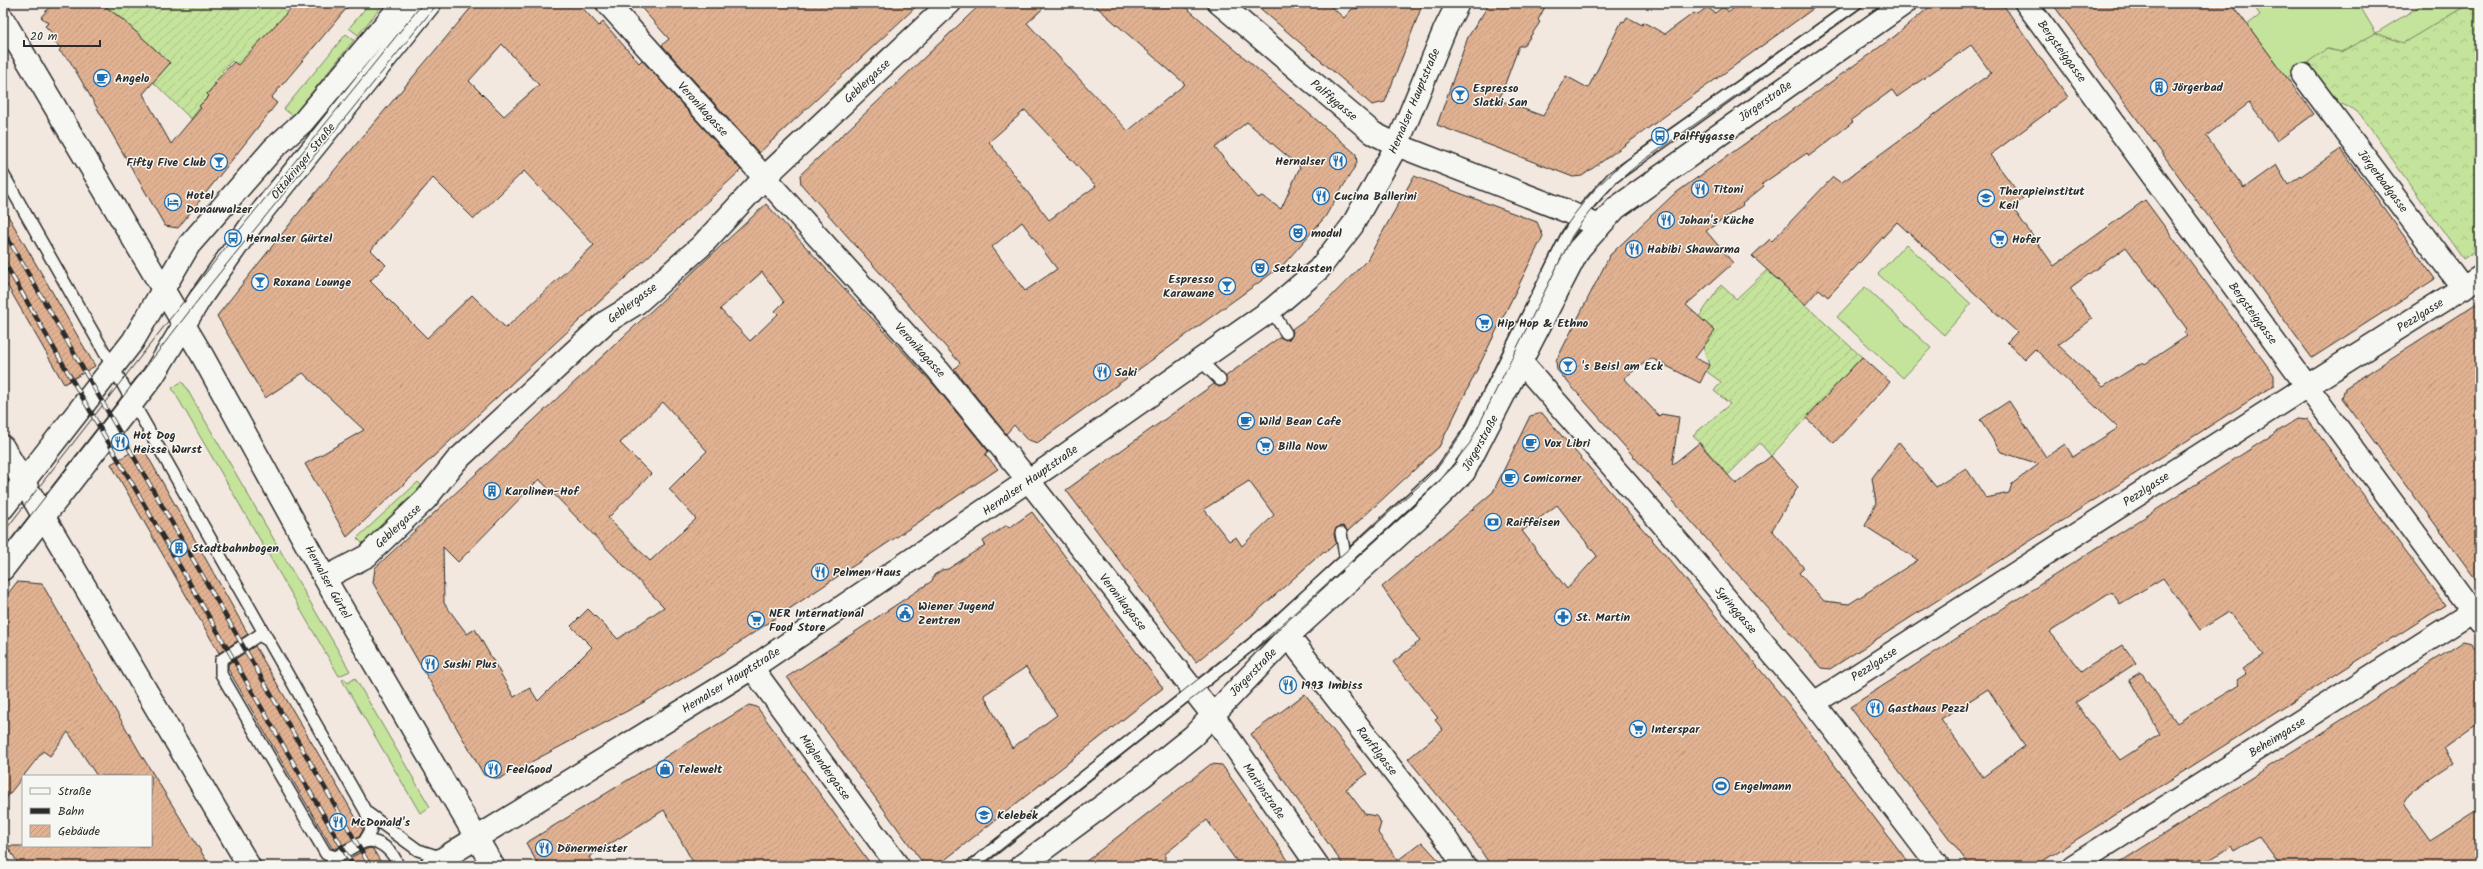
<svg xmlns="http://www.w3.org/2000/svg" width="2483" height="869" viewBox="0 0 2483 869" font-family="Kalam,sans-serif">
<defs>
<pattern id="forest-crowns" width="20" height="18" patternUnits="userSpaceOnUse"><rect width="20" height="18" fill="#c4e39b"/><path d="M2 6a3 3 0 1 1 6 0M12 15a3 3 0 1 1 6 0" fill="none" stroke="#a9c386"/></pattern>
<pattern id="garden-furrows" width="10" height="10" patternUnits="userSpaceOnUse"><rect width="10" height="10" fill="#c4e39b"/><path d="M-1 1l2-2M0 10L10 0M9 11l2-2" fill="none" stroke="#a9c386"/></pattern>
<pattern id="building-hatch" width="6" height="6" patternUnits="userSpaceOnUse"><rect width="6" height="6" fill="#e1b292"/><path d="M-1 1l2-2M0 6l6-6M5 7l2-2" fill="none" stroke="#c1997e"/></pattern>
</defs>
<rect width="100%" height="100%" fill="#f2e8df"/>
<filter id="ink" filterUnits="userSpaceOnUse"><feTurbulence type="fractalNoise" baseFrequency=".025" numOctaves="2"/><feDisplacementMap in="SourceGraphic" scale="8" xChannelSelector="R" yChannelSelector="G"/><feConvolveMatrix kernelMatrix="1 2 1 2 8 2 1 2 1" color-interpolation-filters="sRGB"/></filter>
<g filter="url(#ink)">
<path fill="#c4e39b" stroke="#788763" d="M370,3H384L358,35L349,28Z
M2252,3H2327L2329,6L2334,3H2358L2376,33L2425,3H2459L2462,8L2403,44L2376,34L2341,52L2327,49L2287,78L2247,25L2260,15Z
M346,34L354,40L293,116L284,109Z
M884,48L886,50L836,97L833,95Z
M1906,244L1971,304L1944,335L1878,274Z
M1865,287L1931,348L1903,378L1837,317Z
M181,382L184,384L350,671L339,676L172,388Z
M418,482L425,489L364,545L357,538Z
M355,678L430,807L420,813L342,680L345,679L348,683Z"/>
<path fill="url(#forest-crowns)" stroke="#788763" d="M2480,6V248L2463,259L2360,114L2353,109L2337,102L2308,62L2327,49L2341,52L2376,33L2403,43L2462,8Z"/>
<path fill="url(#garden-furrows)" stroke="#788763" d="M101,3H288L283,9L290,15L265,48L258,43L241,69L232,61L222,71L224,73L207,94L209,96L191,119L153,82L170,63L123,20Z
M1767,270L1862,357L1771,456L1760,443L1728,475L1693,435L1730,404L1714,391L1721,382L1706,371L1709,365L1703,347L1699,317L1721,285L1736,299Z"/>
<path fill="url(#building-hatch)" stroke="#2b2b2b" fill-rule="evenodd" d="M53,3H101L123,20L170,63L143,94L171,144L201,108L199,106L209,96L207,94L216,84L214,83L234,62L238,65L296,3H351L271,98L277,103L178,228L165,226L70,61L59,51L61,48L52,40L55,36L45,26L48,23L41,17Z
M475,3H578L599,26L603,22L639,63L642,60L741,170L347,537L305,464L364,430L303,373L265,398L217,316L301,210ZM502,44L539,85L504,116L469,81ZM524,171L594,245L506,328L472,295L427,338L370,281L386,265L371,250L433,178L474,219Z
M637,3H920L759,153L662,45L669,39Z
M982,3H1049L1027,23L1128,131L1185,84L1092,3H1181L1356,154L1357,163L1325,217L1283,265L1037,443L1026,439L1014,425L1006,434L954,369L960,363L801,184L800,175ZM1025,110L1096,186L1049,220L989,142ZM1247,122L1300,167L1281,209L1262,196L1258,198L1215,148ZM1022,222L1057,269L1025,291L992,247Z
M1254,3H1327L1344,18L1352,9L1363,8L1365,3H1423L1385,102L1372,105Z
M1490,3H1547L1538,20L1540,22L1524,46H1519L1499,100L1543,116L1566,76L1588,88L1622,21L1624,22L1627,17L1642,25L1643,22L1665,34L1694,13L1697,15L1707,7L1715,13L1723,7L1729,12L1741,3H1821L1582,176L1573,177L1437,125L1468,37Z
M1934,3H2002L2068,97L1990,155L2023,199L2012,207L2054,266L2145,200L2274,375V385L1830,669L1821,668L1557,370L1556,361L1610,255L1673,195L1895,36ZM1971,45L1991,73L1841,183L1833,177L1772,241L1770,239L1752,256L1805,305L1819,289L1828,297L1897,222L2017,332L2007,342L2025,359L2035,349L2118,428L2073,457L2065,444L2046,457L2009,401L1980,420L2001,452L2039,464L2012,484L2009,493L1986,498L1966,468L1936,487L1899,442L1872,478L1876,503L1865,526L1918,560L1849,604L1824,601L1799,573L1804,568L1772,530L1798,487L1771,456L1736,484L1699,443L1672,465L1679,417L1661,414L1659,416L1624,378L1651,358L1700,383L1709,365L1695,358L1715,331L1686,305L1733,263L1706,231L1743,205L1742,204L1764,186L1762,184L1807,153L1809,156L1853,122L1851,120L1892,90L1897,97ZM2126,247L2187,329L2184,332L2187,336L2145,364L2143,362L2103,387L2058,345L2092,319L2070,288Z
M2052,3H2231L2314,114L2277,141L2249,103L2206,136L2244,188L2276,165L2288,185L2341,149L2435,279L2312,358Z
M1414,176L1537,222L1543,236L1439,447L1348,531L1343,526L1336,528L1334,534L1336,543L1325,553L1324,551L1254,614L1196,662L1066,490L1214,384L1219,387L1225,385L1226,376L1280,337L1286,340L1290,339L1293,333L1292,329L1317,311L1367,260ZM1249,481L1274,515L1242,546L1236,537L1229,541L1204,509Z
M766,204L935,386L988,451L985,455L998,469L728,650L646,701L499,779L484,775L373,583L375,568ZM762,272L784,302L775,311L778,314L750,341L720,309ZM663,402L707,451L669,489L696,519L650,561L608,518L651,474L620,443ZM539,479L664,607L618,639L588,609L571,626L592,647L538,701L530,688L514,697L475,629L467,634L444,603L443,547L458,562Z
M3,207L95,366L64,384L3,278Z
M2480,301V585L2342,398L2345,388Z
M1862,357L1890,382L1834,443L1806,418Z
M1542,413L1673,564L1789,705L1911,866H1491L1471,836L1408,759L1443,730L1435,720L1438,718L1393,662L1420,641L1382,587L1493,492L1530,416ZM1557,505L1597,556L1567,589L1522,531Z
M2297,419L2308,420L2445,605L2035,866H1970L1850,707ZM2163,578L2200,630L2229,612L2264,655L2242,669L2246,674L2237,680L2239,685L2177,723L2141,672L2129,679L2160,734L2120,760L2075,703L2136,663L2123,645L2082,671L2050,632L2112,592L2120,604ZM1988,689L2025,746L1983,777L1941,719Z
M142,446L248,634L219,653L111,464Z
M1032,512L1163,688L937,866H925L787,677L932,581L934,575L942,570L948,569L985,545L983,541L1007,525L1009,528ZM1026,667L1057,715L1012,748L984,695Z
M17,582L42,584L142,756L210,866H20L7,846H151V776H97L68,732L50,756L43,751L3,802V600Z
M2463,642L2472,644L2480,655V722L2444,748L2453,763L2413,790L2404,804L2430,840L2480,808V866H2281L2259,836L2234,851L2231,846L2205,863L2201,859L2190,866H2114Z
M255,646L363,830L359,837L335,849L332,848L228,669V664Z
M1305,694L1367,774L1346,789L1365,814L1376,816L1381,823L1378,833L1398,860L1422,842L1444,866H1344L1251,734Z
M749,705L757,707L872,866H695L664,810L589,857L595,866H539L526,843Z
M1211,764L1222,765L1292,866H1240L1207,820L1165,854V866H1080Z
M369,848L373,849L383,866H342L340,863Z"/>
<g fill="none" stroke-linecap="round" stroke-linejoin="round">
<g stroke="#2b2b2b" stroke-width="14">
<path id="lane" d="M3,174L366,812L418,850L443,858
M1271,310L1286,333
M1200,360L1220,380
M1341,533L1347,566
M269,641L259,635L221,660V674L326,854L336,857C345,852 353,846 362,843C378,836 394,852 398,866
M364,842L371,830L366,812
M972,866L1268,631L1442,470L1473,426L1567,235L1586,207L1612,178L1857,3"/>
</g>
<g stroke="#2b2b2b" stroke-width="25">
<path id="street" d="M607,3L938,370L1028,480
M1219,3L1373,133L1397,145L1564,210L1598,226
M2026,3L2480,622
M2303,75L2463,288
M1522,363L1686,551L1814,703L1938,866
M325,578L367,556L380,543L426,499L456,461L606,322L637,303L701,246L765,177L950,3
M1288,636L1447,840L1464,866
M752,668L898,866
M1814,703L2307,386L2480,277
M2073,866L2480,607"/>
</g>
<g stroke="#2b2b2b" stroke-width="25">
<path id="secondary" d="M1028,480L1212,714L1318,866
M3,508L133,341L189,245L273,149L303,122L403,3
M3,569L153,376L201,297L252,224L430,3
M431,866L752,668L1051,465L1271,310L1319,269L1352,226L1397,145L1445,29L1458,3
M1021,866L1143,776L1193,736L1288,636L1420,516L1464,472L1579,249L1616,208L1905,3"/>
</g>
<g stroke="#2b2b2b" stroke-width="25">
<path id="primary" d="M3,19L202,355L332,591L493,866
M3,447L249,866"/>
</g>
<use href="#lane" stroke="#f6f6f2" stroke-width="11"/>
<use href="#street" stroke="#f6f6f2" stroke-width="22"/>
<use href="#secondary" stroke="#f6f6f2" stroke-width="22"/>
<use href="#primary" stroke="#f6f6f2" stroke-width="22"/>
<path stroke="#2b2b2b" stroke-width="1" d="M3,533L233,238L423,3
M3,551L209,286L438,3
M961,866L1244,643L1422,483L1439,466L1460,436L1560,236C1598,172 1650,143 1709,101C1755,69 1801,36 1847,3
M980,866L1249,654L1438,483L1470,443L1572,236C1591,207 1613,184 1640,163L1867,3"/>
<g stroke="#2b2b2b" stroke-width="4.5">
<path id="rail" d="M3,230L370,866
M3,260L353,866"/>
</g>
<use href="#rail" stroke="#f6f6f2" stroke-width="3" stroke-dasharray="9" stroke-linecap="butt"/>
</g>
</g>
<defs>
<g id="cafe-ring" transform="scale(0.9)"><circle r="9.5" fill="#f6f6f2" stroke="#1f6fb2" stroke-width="1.5"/><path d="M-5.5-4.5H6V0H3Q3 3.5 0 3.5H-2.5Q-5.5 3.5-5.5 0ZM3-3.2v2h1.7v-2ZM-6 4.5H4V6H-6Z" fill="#1f6fb2"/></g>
<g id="building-ring" transform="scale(0.9)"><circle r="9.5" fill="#f6f6f2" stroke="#1f6fb2" stroke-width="1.5"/><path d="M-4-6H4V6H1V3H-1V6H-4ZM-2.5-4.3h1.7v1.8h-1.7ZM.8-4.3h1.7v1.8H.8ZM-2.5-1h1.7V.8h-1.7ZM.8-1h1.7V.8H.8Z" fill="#1f6fb2"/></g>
<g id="bar-ring" transform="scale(0.9)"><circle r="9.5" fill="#f6f6f2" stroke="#1f6fb2" stroke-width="1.5"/><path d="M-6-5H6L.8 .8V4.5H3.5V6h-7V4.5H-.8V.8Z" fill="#1f6fb2"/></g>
<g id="bus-ring" transform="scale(0.9)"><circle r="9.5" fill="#f6f6f2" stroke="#1f6fb2" stroke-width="1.5"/><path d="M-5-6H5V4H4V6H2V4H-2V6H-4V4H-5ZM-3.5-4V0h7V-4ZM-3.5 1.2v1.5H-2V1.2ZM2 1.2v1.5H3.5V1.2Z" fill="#1f6fb2"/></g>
<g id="restaurant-ring" transform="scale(0.9)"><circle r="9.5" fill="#f6f6f2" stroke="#1f6fb2" stroke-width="1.5"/><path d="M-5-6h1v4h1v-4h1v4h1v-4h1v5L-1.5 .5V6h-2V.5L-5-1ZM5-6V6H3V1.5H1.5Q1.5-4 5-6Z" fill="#1f6fb2"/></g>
<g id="school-ring" transform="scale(0.9)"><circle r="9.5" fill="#f6f6f2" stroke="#1f6fb2" stroke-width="1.5"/><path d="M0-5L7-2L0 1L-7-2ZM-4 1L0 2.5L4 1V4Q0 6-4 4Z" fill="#1f6fb2"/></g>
<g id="hotel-ring" transform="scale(0.9)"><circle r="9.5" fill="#f6f6f2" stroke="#1f6fb2" stroke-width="1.5"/><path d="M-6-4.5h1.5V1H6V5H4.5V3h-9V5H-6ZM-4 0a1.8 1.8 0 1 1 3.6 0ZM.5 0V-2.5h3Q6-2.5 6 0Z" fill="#1f6fb2"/></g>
<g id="theatre-ring" transform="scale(0.9)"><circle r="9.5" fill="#f6f6f2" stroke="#1f6fb2" stroke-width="1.5"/><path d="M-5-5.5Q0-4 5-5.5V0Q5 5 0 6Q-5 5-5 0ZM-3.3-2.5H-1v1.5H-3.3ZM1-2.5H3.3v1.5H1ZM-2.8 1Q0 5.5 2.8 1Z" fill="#1f6fb2"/></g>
<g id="supermarket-ring" transform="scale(0.9)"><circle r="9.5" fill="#f6f6f2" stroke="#1f6fb2" stroke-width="1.5"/><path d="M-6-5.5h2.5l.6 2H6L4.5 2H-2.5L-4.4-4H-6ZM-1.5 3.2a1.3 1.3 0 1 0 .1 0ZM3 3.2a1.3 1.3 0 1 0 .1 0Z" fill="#1f6fb2"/></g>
<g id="bank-ring" transform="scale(0.9)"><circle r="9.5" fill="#f6f6f2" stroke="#1f6fb2" stroke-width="1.5"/><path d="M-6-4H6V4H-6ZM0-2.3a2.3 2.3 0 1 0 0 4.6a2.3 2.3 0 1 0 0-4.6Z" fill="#1f6fb2"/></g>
<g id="civic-ring" transform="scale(0.9)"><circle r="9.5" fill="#f6f6f2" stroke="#1f6fb2" stroke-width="1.5"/><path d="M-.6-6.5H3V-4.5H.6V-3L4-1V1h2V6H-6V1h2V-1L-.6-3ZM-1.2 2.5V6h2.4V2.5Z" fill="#1f6fb2"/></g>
<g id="pharmacy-ring" transform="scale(0.9)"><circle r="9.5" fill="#f6f6f2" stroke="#1f6fb2" stroke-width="1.5"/><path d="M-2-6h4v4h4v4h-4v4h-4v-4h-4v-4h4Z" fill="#1f6fb2"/></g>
<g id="shop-ring" transform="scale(0.9)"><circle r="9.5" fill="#f6f6f2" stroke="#1f6fb2" stroke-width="1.5"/><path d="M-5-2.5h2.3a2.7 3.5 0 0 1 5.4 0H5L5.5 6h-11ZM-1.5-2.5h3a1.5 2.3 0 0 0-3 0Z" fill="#1f6fb2"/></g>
<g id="stadium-ring" transform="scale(0.9)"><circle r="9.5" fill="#f6f6f2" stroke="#1f6fb2" stroke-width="1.5"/><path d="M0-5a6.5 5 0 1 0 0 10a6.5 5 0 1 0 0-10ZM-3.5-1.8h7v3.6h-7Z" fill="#1f6fb2"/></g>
</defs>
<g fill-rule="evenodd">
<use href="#cafe-ring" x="102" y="78"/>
<use href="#building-ring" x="2159" y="87"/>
<use href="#bar-ring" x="1460" y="95"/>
<use href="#bus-ring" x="1660" y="136"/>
<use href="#restaurant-ring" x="1338" y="161"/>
<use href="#bar-ring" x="219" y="162"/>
<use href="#restaurant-ring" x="1700" y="189"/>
<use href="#restaurant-ring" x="1321" y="196"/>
<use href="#school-ring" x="1986" y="198"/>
<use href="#hotel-ring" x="173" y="202"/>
<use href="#restaurant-ring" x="1666" y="220"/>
<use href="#theatre-ring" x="1298" y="233"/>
<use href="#bus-ring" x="233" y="238"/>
<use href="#supermarket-ring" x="1999" y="239"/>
<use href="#restaurant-ring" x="1634" y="249"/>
<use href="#theatre-ring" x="1260" y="268"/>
<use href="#bar-ring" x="260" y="282"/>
<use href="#bar-ring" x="1227" y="286"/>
<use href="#supermarket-ring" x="1484" y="323"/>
<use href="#bar-ring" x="1568" y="366"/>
<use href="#restaurant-ring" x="1102" y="372"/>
<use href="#cafe-ring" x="1246" y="421"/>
<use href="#restaurant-ring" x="120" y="442"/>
<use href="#cafe-ring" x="1531" y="443"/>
<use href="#supermarket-ring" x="1265" y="446"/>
<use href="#cafe-ring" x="1510" y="478"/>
<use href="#building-ring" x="492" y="491"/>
<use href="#bank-ring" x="1493" y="522"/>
<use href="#building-ring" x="179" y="548"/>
<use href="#restaurant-ring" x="820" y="572"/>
<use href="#civic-ring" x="905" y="613"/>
<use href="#pharmacy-ring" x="1563" y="617"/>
<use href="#supermarket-ring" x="756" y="620"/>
<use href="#restaurant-ring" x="430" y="664"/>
<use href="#restaurant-ring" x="1288" y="685"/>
<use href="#restaurant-ring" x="1875" y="708"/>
<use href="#supermarket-ring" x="1638" y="729"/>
<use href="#restaurant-ring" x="493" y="769"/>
<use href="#shop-ring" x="665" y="769"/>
<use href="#stadium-ring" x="1721" y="786"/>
<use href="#school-ring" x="984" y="815"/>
<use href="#restaurant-ring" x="338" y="822"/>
<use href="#restaurant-ring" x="544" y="848"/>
</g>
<g text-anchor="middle" stroke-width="3" stroke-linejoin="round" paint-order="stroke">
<g font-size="12" fill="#2b2b2b" stroke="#f6f6f2">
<text transform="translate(2062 51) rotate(54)" y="4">Bergsteiggasse</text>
<text transform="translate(867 81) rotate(-43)" y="4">Geblergasse</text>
<text transform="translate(1334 100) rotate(40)" y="4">Palffygasse</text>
<text transform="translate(1414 101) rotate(-67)" y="4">Hernalser Hauptstraße</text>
<text transform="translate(1765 101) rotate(-35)" y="4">Jörgerstraße</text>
<text transform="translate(703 109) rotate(48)" y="4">Veronikagasse</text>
<text transform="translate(303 161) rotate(-51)" y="4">Ottakringer Straße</text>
<text transform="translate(2383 181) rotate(53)" y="4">Jörgerbadgasse</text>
<text transform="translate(632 303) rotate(-37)" y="4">Geblergasse</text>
<text transform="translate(2253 313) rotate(54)" y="4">Bergsteiggasse</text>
<text transform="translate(2420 315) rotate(-32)" y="4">Pezzlgasse</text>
<text transform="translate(920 350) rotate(48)" y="4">Veronikagasse</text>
<text transform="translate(1480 443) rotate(-61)" y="4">Jörgerstraße</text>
<text transform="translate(1030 480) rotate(-35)" y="4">Hernalser Hauptstraße</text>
<text transform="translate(2146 489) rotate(-33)" y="4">Pezzlgasse</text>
<text transform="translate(398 526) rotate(-43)" y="4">Geblergasse</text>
<text transform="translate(328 582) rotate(61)" y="4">Hernalser Gürtel</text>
<text transform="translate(1123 602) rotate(52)" y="4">Veronikagasse</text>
<text transform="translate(1736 610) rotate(50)" y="4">Syringgasse</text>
<text transform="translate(1874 664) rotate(-33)" y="4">Pezzlgasse</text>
<text transform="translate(1253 672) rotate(-46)" y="4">Jörgerstraße</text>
<text transform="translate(731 680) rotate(-32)" y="4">Hernalser Hauptstraße</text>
<text transform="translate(2277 737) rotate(-32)" y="4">Beheimgasse</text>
<text transform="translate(1377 751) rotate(52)" y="4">Ranftlgasse</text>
<text transform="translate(825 767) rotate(54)" y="4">Müglendergasse</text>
<text transform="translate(1264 791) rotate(55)" y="4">Martinstraße</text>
</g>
<g font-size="12" font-weight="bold" fill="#2b2b2b" stroke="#f6f6f2" text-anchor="start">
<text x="115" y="82">Angelo</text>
<text x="2172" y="91">Jörgerbad</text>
<text x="1473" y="92">Espresso<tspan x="1473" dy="14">Slatki San</tspan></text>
<text x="1673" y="140">Palffygasse</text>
<text x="1325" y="165" text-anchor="end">Hernalser</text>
<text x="206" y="166" text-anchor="end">Fifty Five Club</text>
<text x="1713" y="193">Titoni</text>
<text x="1999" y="195">Therapieinstitut<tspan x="1999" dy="14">Keil</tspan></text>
<text x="186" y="199">Hotel<tspan x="186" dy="14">Donauwalzer</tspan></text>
<text x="1334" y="200">Cucina Ballerini</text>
<text x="1679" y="224">Johan's Küche</text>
<text x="1311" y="237">modul</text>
<text x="246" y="242">Hernalser Gürtel</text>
<text x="2012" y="243">Hofer</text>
<text x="1647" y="253">Habibi Shawarma</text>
<text x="1273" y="272">Setzkasten</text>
<text x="1214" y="283" text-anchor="end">Espresso<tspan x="1214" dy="14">Karawane</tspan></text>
<text x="273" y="286">Roxana Lounge</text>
<text x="1497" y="327">Hip Hop &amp; Ethno</text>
<text x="1581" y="370">'s Beisl am Eck</text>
<text x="1115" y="376">Saki</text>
<text x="1259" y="425">Wild Bean Cafe</text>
<text x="133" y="439">Hot Dog<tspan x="133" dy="14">Heisse Wurst</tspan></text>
<text x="1544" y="447">Vox Libri</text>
<text x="1278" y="450">Billa Now</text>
<text x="1523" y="482">Comicorner</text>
<text x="505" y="495">Karolinen-Hof</text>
<text x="1506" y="526">Raiffeisen</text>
<text x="192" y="552">Stadtbahnbogen</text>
<text x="833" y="576">Pelmen Haus</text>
<text x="918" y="610">Wiener Jugend<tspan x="918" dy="14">Zentren</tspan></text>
<text x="769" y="617">NER International<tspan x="769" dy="14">Food Store</tspan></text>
<text x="1576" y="621">St. Martin</text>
<text x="443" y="668">Sushi Plus</text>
<text x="1301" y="689">1993 Imbiss</text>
<text x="1888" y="712">Gasthaus Pezzl</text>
<text x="1651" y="733">Interspar</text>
<text x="506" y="773">FeelGood</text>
<text x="678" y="773">Telewelt</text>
<text x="1734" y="790">Engelmann</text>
<text x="997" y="819">Kelebek</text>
<text x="351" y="826">McDonald's</text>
<text x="557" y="852">Dönermeister</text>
</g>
</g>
<rect width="2483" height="869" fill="none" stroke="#f6f6f2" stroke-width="16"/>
<rect x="8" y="8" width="2467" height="853" fill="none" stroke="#2b2b2b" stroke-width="1.5" filter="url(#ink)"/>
<rect x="22" y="775" width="130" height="72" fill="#f6f6f2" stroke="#a5a5a2"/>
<rect x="30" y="788" width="20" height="6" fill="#f6f6f2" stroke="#a5a5a2"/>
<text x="58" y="795" font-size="12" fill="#2b2b2b">Straße</text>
<rect x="30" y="808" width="20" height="6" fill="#2b2b2b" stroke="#a5a5a2"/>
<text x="58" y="815" font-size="12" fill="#2b2b2b">Bahn</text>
<rect x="30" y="825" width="20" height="12" fill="url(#building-hatch)" stroke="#a5a5a2"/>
<text x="58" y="835" font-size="12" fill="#2b2b2b">Gebäude</text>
<path d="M24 40v6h76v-6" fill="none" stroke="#2b2b2b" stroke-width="2"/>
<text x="30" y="40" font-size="12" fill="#2b2b2b" stroke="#f6f6f2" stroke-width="3" paint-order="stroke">20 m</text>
</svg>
